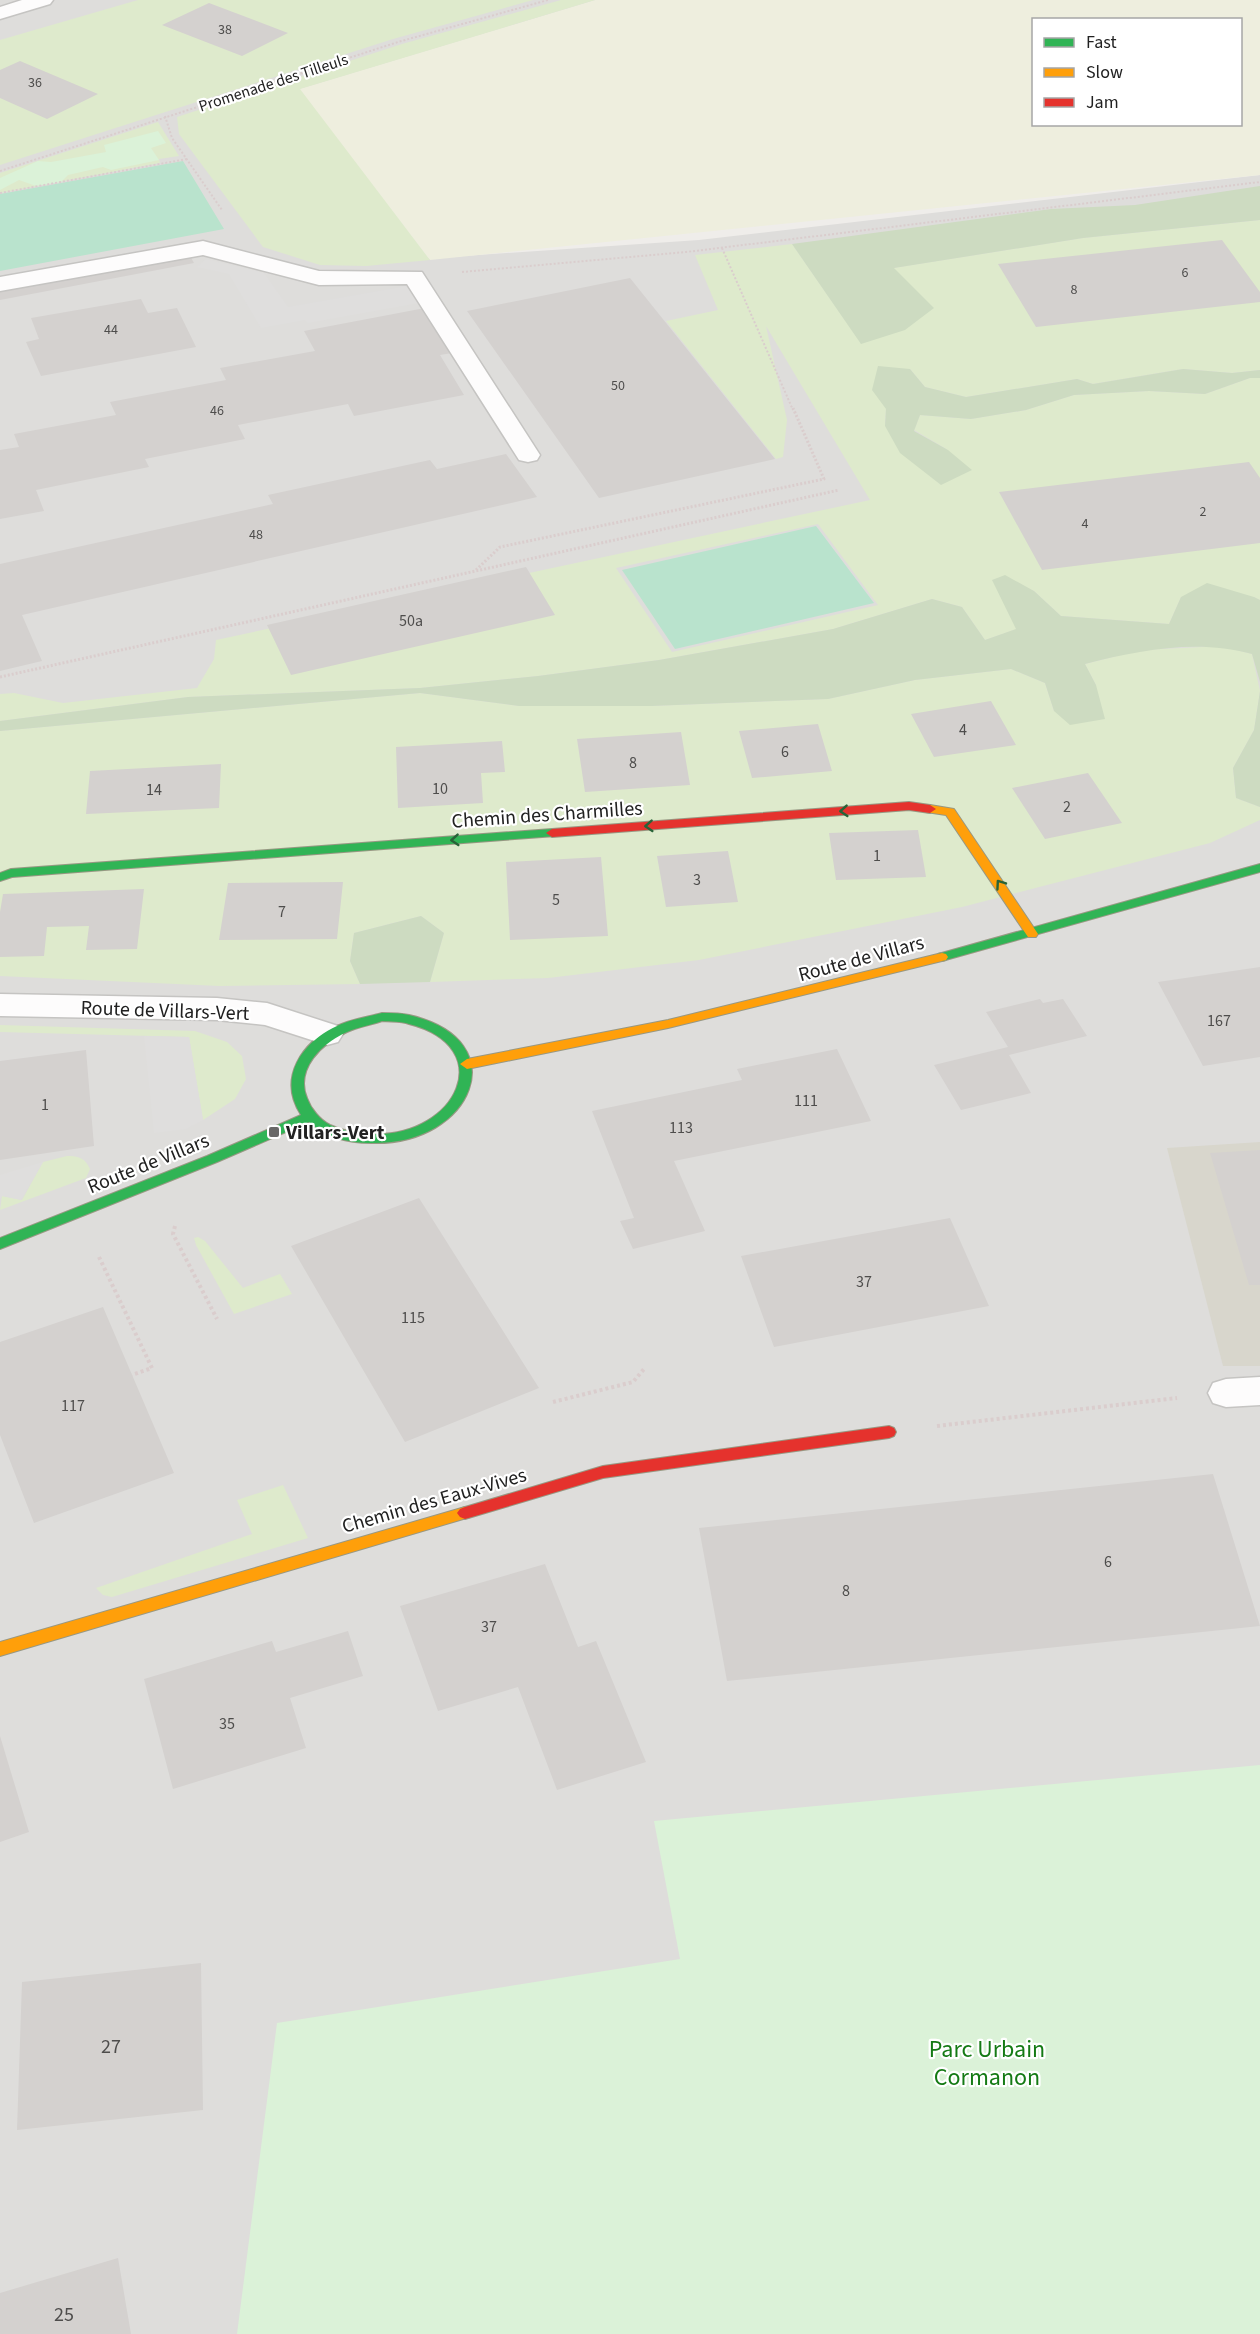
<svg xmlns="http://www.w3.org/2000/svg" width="1260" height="2334" viewBox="0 0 1260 2334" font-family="'Source Sans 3',sans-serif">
<rect width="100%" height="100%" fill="#efedea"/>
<path fill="#dedddb" d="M0,0H609L190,127L346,264L699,240L1260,175V2334H0Z"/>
<path fill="#d8d6cc" d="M1260,1142V1366H1223L1167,1148Z"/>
<path fill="#eeeede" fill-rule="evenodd" d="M595,0H1260V175L430,260L299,89ZM1034,20H1240V124H1034Z"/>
<path fill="#deeacc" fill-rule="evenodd" d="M138,0H533L393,39L0,165V40Z
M561,0H595L300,89L430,260L366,266L320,265L263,247L179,134L177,117L402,44Z
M158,122L179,156L159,159L160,163L0,193V173Z
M1260,220V370L1232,373L1183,369L1093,384L1077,379L966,397L925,387L910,369L886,409L885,426L948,450L914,430L920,415L971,419L1026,410L1074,395L1149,391L1205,394L1250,378H1260V600L1254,597H1181L1169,624L1061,616L1034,591L993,580L1017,629L985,640L962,607L932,599L833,629L659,660L538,676L420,688L188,697L0,721V694L14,693L63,703L197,688L214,659L216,640L870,500L766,326L787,420L783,457L776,459L666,321L718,310L695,255L792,244L861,343L893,268L1083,238ZM818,524L878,605L672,652L616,568Z
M1222,646L1252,654L1260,691L1254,730L1233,768L1236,798L1260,807V820L1210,843L962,907L699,960L548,978L430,982L444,933L421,916L354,933L350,961L360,984L220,986L0,976V731L420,693L519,706H651L828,699L915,680L1011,669L1045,683L1054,711L1096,685L1085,664L1141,650Z
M0,1025L195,1031L227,1042L242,1056L246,1079L235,1099L203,1120L189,1037L0,1032Z
M67,1156C79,1156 85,1158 90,1169L86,1178L0,1210L2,1196L22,1200L43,1162Z
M198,1237L205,1241L243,1288L280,1274L292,1294L234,1314L196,1245L194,1238Z
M283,1485L308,1538L112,1597L103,1595L96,1588L252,1534L237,1500Z"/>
<path fill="#cddbc1" d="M1260,186V220L1083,238L894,268L934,308L905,330L861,344L792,244L1051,209L1135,205Z
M878,366L910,369L925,387L966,397L1077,379L1093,384L1183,369L1232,373L1260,370V378H1250L1205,394L1149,391L1074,395L1026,410L971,419L920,415L914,431L948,450L972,470L941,485L900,453L885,426L886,409L872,390Z
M1005,575L1034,591L1061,616L1169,624L1181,597L1207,583L1254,597L1260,600V682L1252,654C1197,639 1140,650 1085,664L1096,685L1105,719L1070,725L1054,711L1045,683L1011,669L915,680L828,699L651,706H519L420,693L0,731V721L188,697L420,688L538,676L659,660L833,629L932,599L962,607L985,640L1016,629L992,580Z
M1260,691V807L1236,798L1233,768L1254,730Z
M421,916L444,933L430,982L360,984L350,961L354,933Z"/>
<path fill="#dbf2d8" d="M158,131L166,143L151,148L159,160L111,170L103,167L68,175L61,182L36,186L19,180L0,190V178L38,161L51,162L106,152L104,145Z
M1260,1765V2334H237L277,2023L680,1959L654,1821Z"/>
<path fill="#b9e3cd" d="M183,161L224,229L0,271V194Z
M816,526L874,603L675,649L622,570Z"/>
<path fill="#dfdedd" d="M206,259L264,273L288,307L407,286L419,303L308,323L305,320L261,328L229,274L197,267Z
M144,1036L189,1037L203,1120L186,1129L154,1133Z
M43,1162L21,1200L2,1196L0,1199V1175Z"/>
<path fill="#d4d1cf" d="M209,3L288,33L242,56L162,25Z
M20,61L98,94L47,119L0,98V70Z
M1222,240L1260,292V302L1036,327L998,264Z
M189,254L194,263L0,300V290Z
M630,278L775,459L599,498L467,311Z
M141,299L148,313L177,308L196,347L41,376L26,342L39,339L31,318Z
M425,308L452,353L440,355L464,395L354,416L348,404L238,425L245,439L145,459L149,467L36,490L44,511L0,519V450L19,447L14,434L116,415L110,402L226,380L220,368L315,351L304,331Z
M506,454L537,497L22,615L42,661L0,671V564L273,504L268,495L430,460L437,469Z
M1249,462L1260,478V543L1042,570L999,492Z
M526,567L555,615L291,675L267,625Z
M991,701L1016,745L934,757L911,714Z
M818,724L832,771L752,778L739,731Z
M681,732L690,785L585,792L577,739Z
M502,741L505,772L481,773L483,803L398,808L396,747Z
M221,764L219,808L86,814L90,771Z
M1088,773L1122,823L1045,839L1012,788Z
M918,830L926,877L836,880L829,833Z
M728,851L738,902L666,907L657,856Z
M601,857L608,936L510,940L506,862Z
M343,882L337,939L219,940L228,883Z
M144,889L137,949L86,950L89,926L47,927L44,956L0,957V912L3,894Z
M1260,967V1057L1203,1066L1158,982Z
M1040,999L1043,1003L1063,999L1087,1036L1009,1055L1031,1093L961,1110L934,1065L1008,1047L986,1012Z
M837,1049L871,1121L674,1161L705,1231L633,1249L620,1221L634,1218L592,1111L742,1080L737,1069Z
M86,1050L94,1146L0,1160V1061Z
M1260,1150V1285H1249L1210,1153Z
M419,1198L539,1388L405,1442L291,1246Z
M950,1218L989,1306L774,1347L741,1256Z
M103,1307L174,1473L34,1523L0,1435V1342Z
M1213,1474L1260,1626L727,1681L699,1528Z
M545,1564L578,1647L596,1641L646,1762L557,1790L518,1687L438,1711L400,1606Z
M348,1631L363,1676L290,1698L306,1748L173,1789L144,1679L272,1641L276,1652Z
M0,1736L29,1832L0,1842Z
M201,1963L203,2110L17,2130L22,1982Z
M118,2258L131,2334H0V2293Z"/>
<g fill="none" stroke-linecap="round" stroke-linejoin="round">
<g stroke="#c5c4c2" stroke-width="3">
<path id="lane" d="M203,241L319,271L422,272L540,455L537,460L528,462L519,460L407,284L319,285L203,255L0,291V277Z"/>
</g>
<g stroke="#c5c4c2" stroke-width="3">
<path id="street" d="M22,0H53L50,4L0,19V7Z
M0,994L217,998L267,1003L338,1026L343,1034L338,1042L327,1045L265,1025L217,1020L0,1016Z
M1260,1377V1405L1226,1407L1213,1403L1208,1393L1213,1383L1226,1379Z"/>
</g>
<g stroke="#989883" stroke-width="2">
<path id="fast" d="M552,829L558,833L556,836L12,877L0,881V873L11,869Z
M1260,864V872L942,961L936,957L938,954Z
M382,1013C391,1013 400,1013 409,1015C518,1040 472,1146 372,1143C349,1143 326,1138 309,1122L217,1162L0,1249V1238L207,1156L301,1115C277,1078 302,1042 337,1026C351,1019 368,1017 382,1013ZM382,1021C391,1022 401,1021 409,1024C499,1047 457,1136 374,1134C359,1133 345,1132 330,1125C320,1120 311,1109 307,1098C295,1069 322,1043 347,1032C358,1027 371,1025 382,1021Z"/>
</g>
<g stroke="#989883" stroke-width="2">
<path id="slow" d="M930,805L954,809L1036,931L1038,934L1036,937H1028L946,815L926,812L924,809L926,806Z
M942,953L946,954L948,957L946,960L668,1028L467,1069L460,1064L467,1059L668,1020Z
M465,1507L470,1509L473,1513L470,1517L0,1656V1642Z"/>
</g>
<g stroke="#989883" stroke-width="2">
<path id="jam" d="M909,802L930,805L936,809L930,813L909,810L552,837L546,833L552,829Z
M889,1426L894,1428L896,1432L894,1436L889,1438L603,1478L465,1519L460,1517L457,1513L460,1509L465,1507L603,1466Z"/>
</g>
<path stroke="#dacdcd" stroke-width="2" stroke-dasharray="2 2" stroke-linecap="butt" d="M165,116L172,138L222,210
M0,171L398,42L548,0
M0,193L187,159
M722,248L793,410
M462,272L686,252L1260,182"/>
<path stroke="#dacdcd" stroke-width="3" stroke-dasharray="2 2" stroke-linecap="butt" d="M476,570L500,547L824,479L793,408
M0,677L839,490"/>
<path stroke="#dacdcd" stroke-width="4" stroke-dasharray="3 3" stroke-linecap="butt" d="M175,1226L173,1234L217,1319
M99,1257L152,1368L132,1375
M553,1402L633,1382L644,1369
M937,1426L1177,1398"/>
<use href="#lane" fill="#fdfcfc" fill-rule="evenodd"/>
<use href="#street" fill="#fdfcfc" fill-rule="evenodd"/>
<use href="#fast" fill="#30b455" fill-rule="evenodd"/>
<use href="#slow" fill="#ff9f0a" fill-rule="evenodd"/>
<use href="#jam" fill="#e5322d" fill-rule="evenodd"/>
</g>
<defs><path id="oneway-chevron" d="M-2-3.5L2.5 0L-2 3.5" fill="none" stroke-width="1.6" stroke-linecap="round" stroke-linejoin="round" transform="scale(1.5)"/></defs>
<g stroke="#286338">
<use href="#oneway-chevron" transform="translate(844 811) rotate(176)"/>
<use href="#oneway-chevron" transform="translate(649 826) rotate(176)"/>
<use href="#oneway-chevron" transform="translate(455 840) rotate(176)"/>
<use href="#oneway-chevron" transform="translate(1000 884) rotate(-125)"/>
</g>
<rect fill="#696867" stroke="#fff" stroke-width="2" x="268" y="1126" width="12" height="12" rx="3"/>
<g text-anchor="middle" stroke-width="4.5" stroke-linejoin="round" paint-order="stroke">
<g font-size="14" fill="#4e4d4c">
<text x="225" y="34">38</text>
<text x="35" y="87">36</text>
<text x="1185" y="277">6</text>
<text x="1074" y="294">8</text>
<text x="111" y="334">44</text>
<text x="618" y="390">50</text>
<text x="217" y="415">46</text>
<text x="1203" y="516">2</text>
<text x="1085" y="528">4</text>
<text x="256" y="539">48</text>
</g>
<g font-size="16" fill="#212121" stroke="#fff">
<text transform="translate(273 82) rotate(-18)" y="6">Promenade des Tilleuls</text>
</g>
<g font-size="16" fill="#4e4d4c">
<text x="411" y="626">50a</text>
<text x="963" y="735">4</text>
<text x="785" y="757">6</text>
<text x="633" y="768">8</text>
<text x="440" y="794">10</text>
<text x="154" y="795">14</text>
<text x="1067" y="812">2</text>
<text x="877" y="861">1</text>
<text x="697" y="885">3</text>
<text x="556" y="905">5</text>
<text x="282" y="917">7</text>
<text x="1219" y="1026">167</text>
<text x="806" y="1106">111</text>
<text x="45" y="1110">1</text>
<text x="681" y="1133">113</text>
<text x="864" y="1287">37</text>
<text x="413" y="1323">115</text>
<text x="73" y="1411">117</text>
<text x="1108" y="1567">6</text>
<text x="846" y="1596">8</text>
<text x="489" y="1632">37</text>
<text x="227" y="1729">35</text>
</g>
<g font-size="20" fill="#212121" stroke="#fff">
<text transform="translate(547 814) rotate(-4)" y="7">Chemin des Charmilles</text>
<text transform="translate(861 958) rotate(-15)" y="7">Route de Villars</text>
<text transform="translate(165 1010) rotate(2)" y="7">Route de Villars-Vert</text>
<text transform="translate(148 1163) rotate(-22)" y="7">Route de Villars</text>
<text transform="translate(434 1500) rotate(-16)" y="7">Chemin des Eaux-Vives</text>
</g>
<g font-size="20" font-weight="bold" fill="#212121" stroke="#fff" text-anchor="start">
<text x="286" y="1139">Villars-Vert</text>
</g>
<g font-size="20" fill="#4e4d4c">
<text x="111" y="2053">27</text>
<text x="64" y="2321">25</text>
</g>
<g font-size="24" fill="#147a14" stroke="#fff">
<text x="987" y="2057">Parc Urbain<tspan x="987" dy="28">Cormanon</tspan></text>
</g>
</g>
<rect x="1032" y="18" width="210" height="108" fill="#ffffff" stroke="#a6a6a6" stroke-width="1.5"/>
<rect x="1044" y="38" width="30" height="9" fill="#30b455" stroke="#a6a6a6" stroke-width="1.5"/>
<text x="1086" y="48" font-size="18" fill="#212121">Fast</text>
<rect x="1044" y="68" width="30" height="9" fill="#ff9f0a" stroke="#a6a6a6" stroke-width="1.5"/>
<text x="1086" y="78" font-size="18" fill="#212121">Slow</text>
<rect x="1044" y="98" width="30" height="9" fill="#e5322d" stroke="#a6a6a6" stroke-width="1.5"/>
<text x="1086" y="108" font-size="18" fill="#212121">Jam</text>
</svg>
